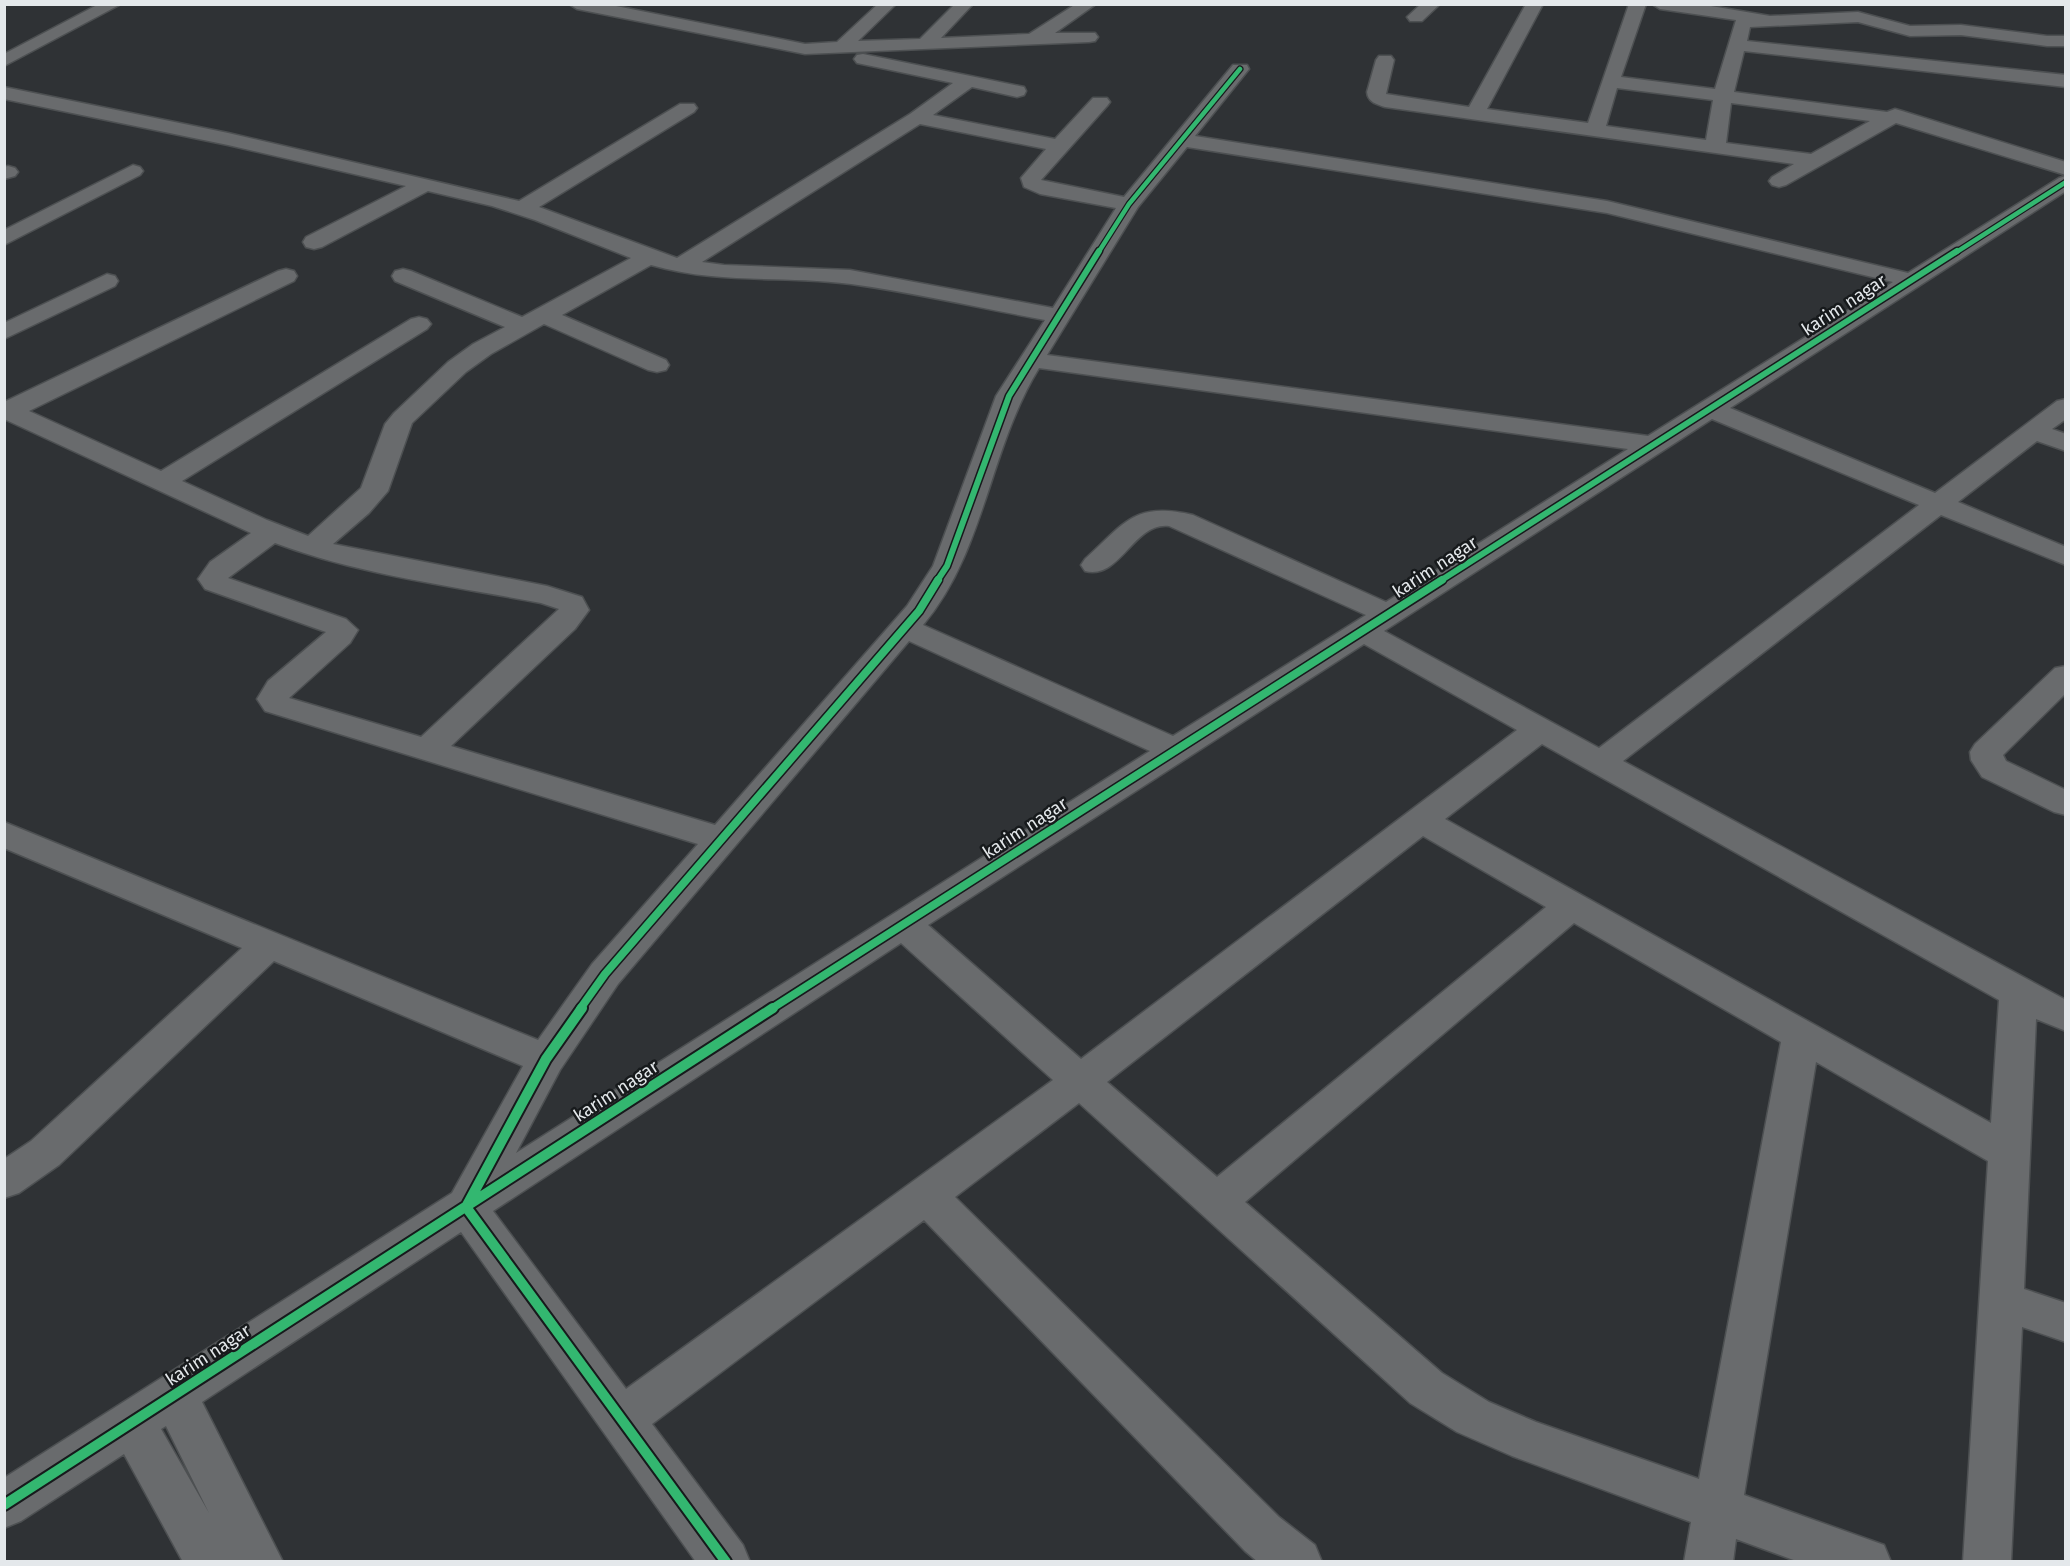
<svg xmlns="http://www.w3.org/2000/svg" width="2070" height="1566" viewBox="0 0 2070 1566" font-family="'Fira Sans',sans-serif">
<rect width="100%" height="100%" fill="#2f3235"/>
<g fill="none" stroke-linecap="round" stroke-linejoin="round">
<g stroke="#4d5052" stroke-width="3">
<path id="minor" d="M99,4H121L4,66V54Z
M569,4H606L805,44L837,42L878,4H896L858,41L920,39L955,4H973L941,38L1029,34L1076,4H1096L1055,33H1095L1098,37L1095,41L1089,42L805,54L577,9Z
M1421,4H1440L1422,21H1410L1407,17Z
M1526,4H1543L1487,109L1588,123L1629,4H1646L1621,77L1715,89L1736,20L1660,9L1652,4H1699L1770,16L1858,12L1910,26L1961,25L2047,36H2066V46H2047L1961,35L1910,36L1858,22L1750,27L1747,41L2066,75V87L1744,51L1734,92L1887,112L1895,109L1902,111L2066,162V175L1896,123L1786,185L1779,187L1772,185L1769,181L1772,177L1794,164L1385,107C1376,104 1368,102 1367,92L1376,60L1379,56H1391L1394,60L1386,94L1469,107ZM1617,88L1713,100L1706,140L1606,126ZM1731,103L1870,121L1811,154L1726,143Z
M863,54L1024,87L1026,91L1024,95L1017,97L972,87L933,115L1055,139L1093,98H1107L1110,102L1107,106L1041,180L1124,197L1233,65H1247L1249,69L1195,136L1607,201L1908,273L2059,178L2066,176V191L1730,408L1935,493L2057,401L2066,399V419L2052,429L2066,434V451L2037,441L1958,502L2066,547V565L1941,515L1623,761L2066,1000V1031L2036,1019L2024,1289L2066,1303V1342L2022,1327L2011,1562H1963L1988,1161L1816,1062L1744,1495L1884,1545L1891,1562H1799L1736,1539L1733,1562H1684L1691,1522L1512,1456L1457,1432L1410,1403L1079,1103L955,1197L1279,1517L1315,1545L1322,1562H1258L1245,1551L924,1220L652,1424L743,1545L750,1562H696L461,1232L202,1402L283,1562H183L124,1454L21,1521L4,1528V1478L452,1193L523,1066L274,961L59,1165L19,1193L4,1198V1159L31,1141L242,948L4,848V822L538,1040L592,964L698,844L265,711L257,699L268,681L326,632L205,589L198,579L210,562L251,533L4,419V402L278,271L286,269L294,271L297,276L294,281L29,411L161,471L411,319L419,317L427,319L431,324L427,329L182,481L267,520L308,536L361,488L385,424L394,413L448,362L473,344L505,327L395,281L392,276L395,271L403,269L411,271L522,317L631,258L535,220L492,206L428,191L322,247L314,249L306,247L303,242L306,237L406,186L228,145L4,99V87L228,133L519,201L680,104H694L697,108L694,112L539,207L677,258L910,114L953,83L857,63L854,59L857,55ZM920,124L1046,149L1021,178L1024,187L1040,194L1116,208L1053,308L850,270L724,265L702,262ZM1187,147L1607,213L1893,282L1648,436L1047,355L1138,207ZM651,265C721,285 782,275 851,284C916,293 980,308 1045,320L996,396L933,566L907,606L715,825L451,746L575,629L589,610L582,597L547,586L333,544L369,513L388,491L412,423L466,372L491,354L544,324L648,370L657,372L666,370L669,365L666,360L562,315ZM1039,368L1628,449L1386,602L1193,515C1134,501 1125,523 1085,559L1081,565L1085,571C1121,580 1133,522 1169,526L1366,615L1173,736L923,625C985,552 989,449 1039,368ZM1712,419L1919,505L1599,748L1384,631ZM275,543C360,575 453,586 541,603L559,609L421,737L289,698L350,643L358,630L346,619L228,578ZM909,641L1150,751L516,1153L560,1070L618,984ZM1364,644L1517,730L1081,1059L928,925ZM1542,744L1999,1000L1991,1123L1445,819ZM1423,836L1546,907L1217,1177L1107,1082ZM1574,923L1781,1042L1699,1479L1536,1422L1489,1402L1442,1373L1245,1202ZM901,943L1053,1080L626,1389L493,1211ZM166,1426L209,1513L161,1429Z
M133,165L140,167L143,171L140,175L4,245V230Z
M8,166L15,168L18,172L15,176L4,179V167Z
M107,274L115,276L118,281L115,286L4,339V323Z
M2066,666V693L2003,755L2006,761L2066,790V815L2054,812L1982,777L1971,760L1970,752L1975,744L2055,668Z"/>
</g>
<use href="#minor" fill="#696b6d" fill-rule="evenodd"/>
<g stroke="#171a1c" stroke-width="7">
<path id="cycleway-far3" d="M1098,253L1129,204L1240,69
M1955,253L2066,182"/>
</g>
<g stroke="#171a1c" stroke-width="9">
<path id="cycleway-far2" d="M937,581L947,566L1009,396L1099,251
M1440,581L1957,251"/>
</g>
<g stroke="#171a1c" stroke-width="11">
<path id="cycleway-far1" d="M580,1009L605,974L919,611L938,580
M771,1009L1442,580"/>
</g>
<g stroke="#171a1c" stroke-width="14">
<path id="cycleway" d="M582,1008L546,1059L466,1207L726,1562
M4,1505L773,1008"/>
</g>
<use href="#cycleway-far3" stroke="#33b770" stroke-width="4.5"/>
<use href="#cycleway-far2" stroke="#33b770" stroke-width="6"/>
<use href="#cycleway-far1" stroke="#33b770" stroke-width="8"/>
<use href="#cycleway" stroke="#33b770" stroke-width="10"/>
</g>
<g text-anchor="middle" stroke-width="5" stroke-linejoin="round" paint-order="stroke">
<g font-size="18" fill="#e4e8eb" stroke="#171a1c">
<text transform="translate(1844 305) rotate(-33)" y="6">karim nagar</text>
<text transform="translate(1435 567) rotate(-33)" y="6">karim nagar</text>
<text transform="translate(1025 828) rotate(-33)" y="6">karim nagar</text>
<text transform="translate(616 1091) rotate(-33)" y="6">karim nagar</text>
<text transform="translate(208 1355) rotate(-33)" y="6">karim nagar</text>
</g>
</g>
<rect width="2070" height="1566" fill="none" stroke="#e4e8eb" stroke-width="12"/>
</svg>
